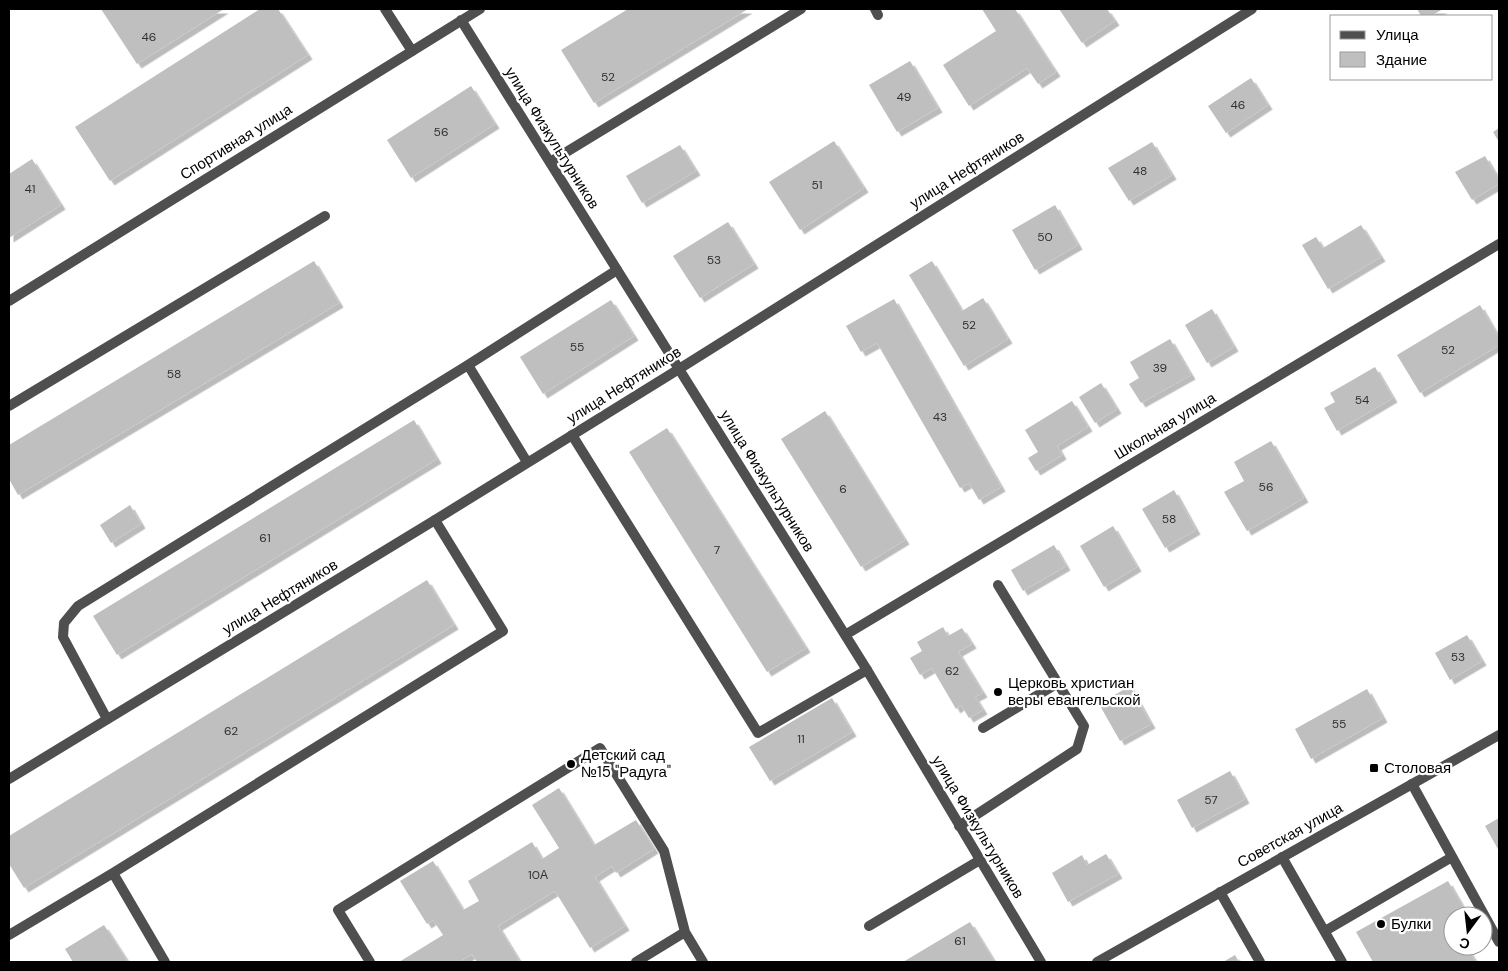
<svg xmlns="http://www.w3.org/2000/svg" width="1508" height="971" viewBox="0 0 1508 971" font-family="'DM Sans',sans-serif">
<defs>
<filter id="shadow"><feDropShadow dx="4.5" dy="4.5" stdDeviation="0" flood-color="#0004"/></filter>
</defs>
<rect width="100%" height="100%" fill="#fff"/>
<path fill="#bfbfbf" filter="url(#shadow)" d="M101,9H224L137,64Z
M260,9H278L308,55L110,181L75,127Z
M628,9H748L594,103L561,50Z
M982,9H1015L1056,72L1038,84L1027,68L969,106L943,65L996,31Z
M1059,9H1107L1115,21L1082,43Z
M1417,9H1443L1431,16H1421Z
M910,61L938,108L897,132L869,85Z
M1251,78L1268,105L1226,133L1208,106Z
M471,86L495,124L411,178L387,140Z
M1499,128V142L1493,132Z
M834,141L864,188L800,230L769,182Z
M1152,142L1172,175L1129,201L1108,168Z
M680,145L696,171L642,203L626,176Z
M1485,156L1499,180V184L1472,200L1455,172Z
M32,159L61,205L9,238V174Z
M1055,205L1078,245L1035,270L1012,230Z
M728,222L754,264L700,298L673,256Z
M1361,225L1381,257L1328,289L1302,245L1316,237L1323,248Z
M314,261L339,303L18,495L9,479V445Z
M932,261L962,311L983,298L1008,339L964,366L909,275Z
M894,299L1001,487L979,500L969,483L960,488L877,343L861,352L846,326Z
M611,300L634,336L543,394L520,357Z
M1480,305L1499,338V345L1420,393L1397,355Z
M1212,309L1234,347L1207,363L1185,325Z
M1170,339L1191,375L1141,403L1129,384L1139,378L1130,362Z
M1375,367L1393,398L1337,431L1324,408L1335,402L1330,393Z
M1101,383L1117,409L1095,423L1079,397Z
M1072,401L1088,427L1057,446L1062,455L1036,471L1028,458L1038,452L1025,430Z
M825,411L905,540L861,567L781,439Z
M414,420L437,459L117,655L93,616Z
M667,428L806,648L767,672L629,452Z
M1271,441L1304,498L1247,531L1224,492L1244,481L1234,462Z
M1174,490L1196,530L1165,548L1142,509Z
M130,505L141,524L111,543L100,525Z
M1113,526L1137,567L1104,587L1080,546Z
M1054,545L1066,566L1023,591L1011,570Z
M427,580L454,625L24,888L9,864V836Z
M943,627L948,636L962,628L972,644L958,652L983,693L975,697L983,710L969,718L961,705L956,709L932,668L920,675L910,658L922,651L917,642Z
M1467,635L1482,661L1450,680L1435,653Z
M1130,686L1151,724L1120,741L1099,704Z
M1367,689L1383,718L1311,759L1295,729Z
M832,698L852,732L770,781L749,747Z
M1230,771L1245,799L1192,828L1177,800Z
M559,788L594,845L636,820L654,849L616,873L612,866L595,877L625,926L590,948L555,891L498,926L520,962H477L472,954L459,962H399L443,935L433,920L427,924L400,881L433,861L463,910L479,901L468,881L532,842L542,859L559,848L532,805Z
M1499,818V851L1485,826Z
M1106,854L1118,874L1068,902L1052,873L1082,855L1087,865Z
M1448,881L1468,916H1453V946H1466L1476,962H1373L1356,932Z
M970,922L994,961L992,962H903Z
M104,925L128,962H73L65,949Z
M1235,955L1239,962H1223Z"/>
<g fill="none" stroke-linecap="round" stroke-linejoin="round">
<path stroke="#4f4f4f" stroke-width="10" d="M385,9L412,51
M875,9L878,15
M550,162L801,9
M468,365L617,270
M9,406L325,216
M572,435L758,733L867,670
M107,719L63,637L64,623L78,606L468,365L527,462
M983,728L1058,683
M1412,784L1499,942
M959,826L1077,749L1084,726L998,585
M1282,857L1342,962
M113,873L165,962
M1220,892L1260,962
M869,926L980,860
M1325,931L1452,857
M9,935L113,873L503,631L435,520
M370,962L338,910L600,748L664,851L685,932L703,962
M636,962L685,932"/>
<path stroke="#4f4f4f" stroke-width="10" d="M461,20L867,670L1041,962
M9,301L480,9
M845,635L1499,244
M9,779L435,520L679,369L1252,9
M1097,962L1499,735"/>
</g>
<g fill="#000" stroke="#fff" stroke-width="2">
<circle cx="998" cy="692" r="5"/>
<circle cx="571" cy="764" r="5"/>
<rect x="1369" y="763" width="10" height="10" rx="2.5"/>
<circle cx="1381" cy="924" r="5"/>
</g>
<g text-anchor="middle" stroke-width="4.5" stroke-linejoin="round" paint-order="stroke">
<g font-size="12" fill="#303030">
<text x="149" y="41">46</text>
<text x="608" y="81">52</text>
<text x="904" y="101">49</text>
<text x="1238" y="109">46</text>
<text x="441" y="136">56</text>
<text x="1140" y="175">48</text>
<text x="817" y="189">51</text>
<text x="30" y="193">41</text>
<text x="1045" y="241">50</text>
<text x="714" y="264">53</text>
<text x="969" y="329">52</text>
<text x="577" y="351">55</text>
<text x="1448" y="354">52</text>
<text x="1160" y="372">39</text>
<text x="174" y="378">58</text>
<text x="1362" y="404">54</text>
<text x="940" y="421">43</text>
<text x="1266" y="491">56</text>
<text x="843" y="493">6</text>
<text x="1169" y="523">58</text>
<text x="265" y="542">61</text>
<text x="717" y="554">7</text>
<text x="1458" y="661">53</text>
<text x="952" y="675">62</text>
<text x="1339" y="728">55</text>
<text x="231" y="735">62</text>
<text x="801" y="743">11</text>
<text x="1211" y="804">57</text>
<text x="538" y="879">10А</text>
<text x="960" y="945">61</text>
</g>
<g font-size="15" fill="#000" stroke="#fff">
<text transform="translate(552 138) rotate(58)" y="5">улица Физкультурников</text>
<text transform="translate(236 142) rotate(-32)" y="5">Спортивная улица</text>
<text transform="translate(967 170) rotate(-32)" y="5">улица Нефтяников</text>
<text transform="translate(624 385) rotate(-32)" y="5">улица Нефтяников</text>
<text transform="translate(1165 426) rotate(-31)" y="5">Школьная улица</text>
<text transform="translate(767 481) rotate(58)" y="5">улица Физкультурников</text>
<text transform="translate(280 597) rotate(-31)" y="5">улица Нефтяников</text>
<text transform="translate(978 827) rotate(59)" y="5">улица Физкультурников</text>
<text transform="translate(1290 835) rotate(-29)" y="5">Советская улица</text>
</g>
<g font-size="15" fill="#000" stroke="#fff" text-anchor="start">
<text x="1008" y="688">Церковь христиан<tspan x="1008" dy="17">веры евангельской</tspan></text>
<text x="581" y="760">Детский сад<tspan x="581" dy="17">№15 "Радуга"</tspan></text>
<text x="1384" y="773">Столовая</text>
<text x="1391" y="929">Булки</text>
</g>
</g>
<rect width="1508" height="971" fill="none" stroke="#000000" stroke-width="20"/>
<rect x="1330" y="15" width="162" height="65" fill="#ffffff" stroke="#999999"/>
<rect x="1340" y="31" width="25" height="8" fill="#4f4f4f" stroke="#999999"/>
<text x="1376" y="40" font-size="15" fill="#000000">Улица</text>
<rect x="1340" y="52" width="25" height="15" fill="#bfbfbf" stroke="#999999"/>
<text x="1376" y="65" font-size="15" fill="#000000">Здание</text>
<g transform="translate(1468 931) rotate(195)"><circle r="24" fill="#ffffff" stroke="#999999"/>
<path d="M0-4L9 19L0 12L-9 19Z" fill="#000000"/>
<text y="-8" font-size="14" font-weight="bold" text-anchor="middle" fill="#000000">С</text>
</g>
</svg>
